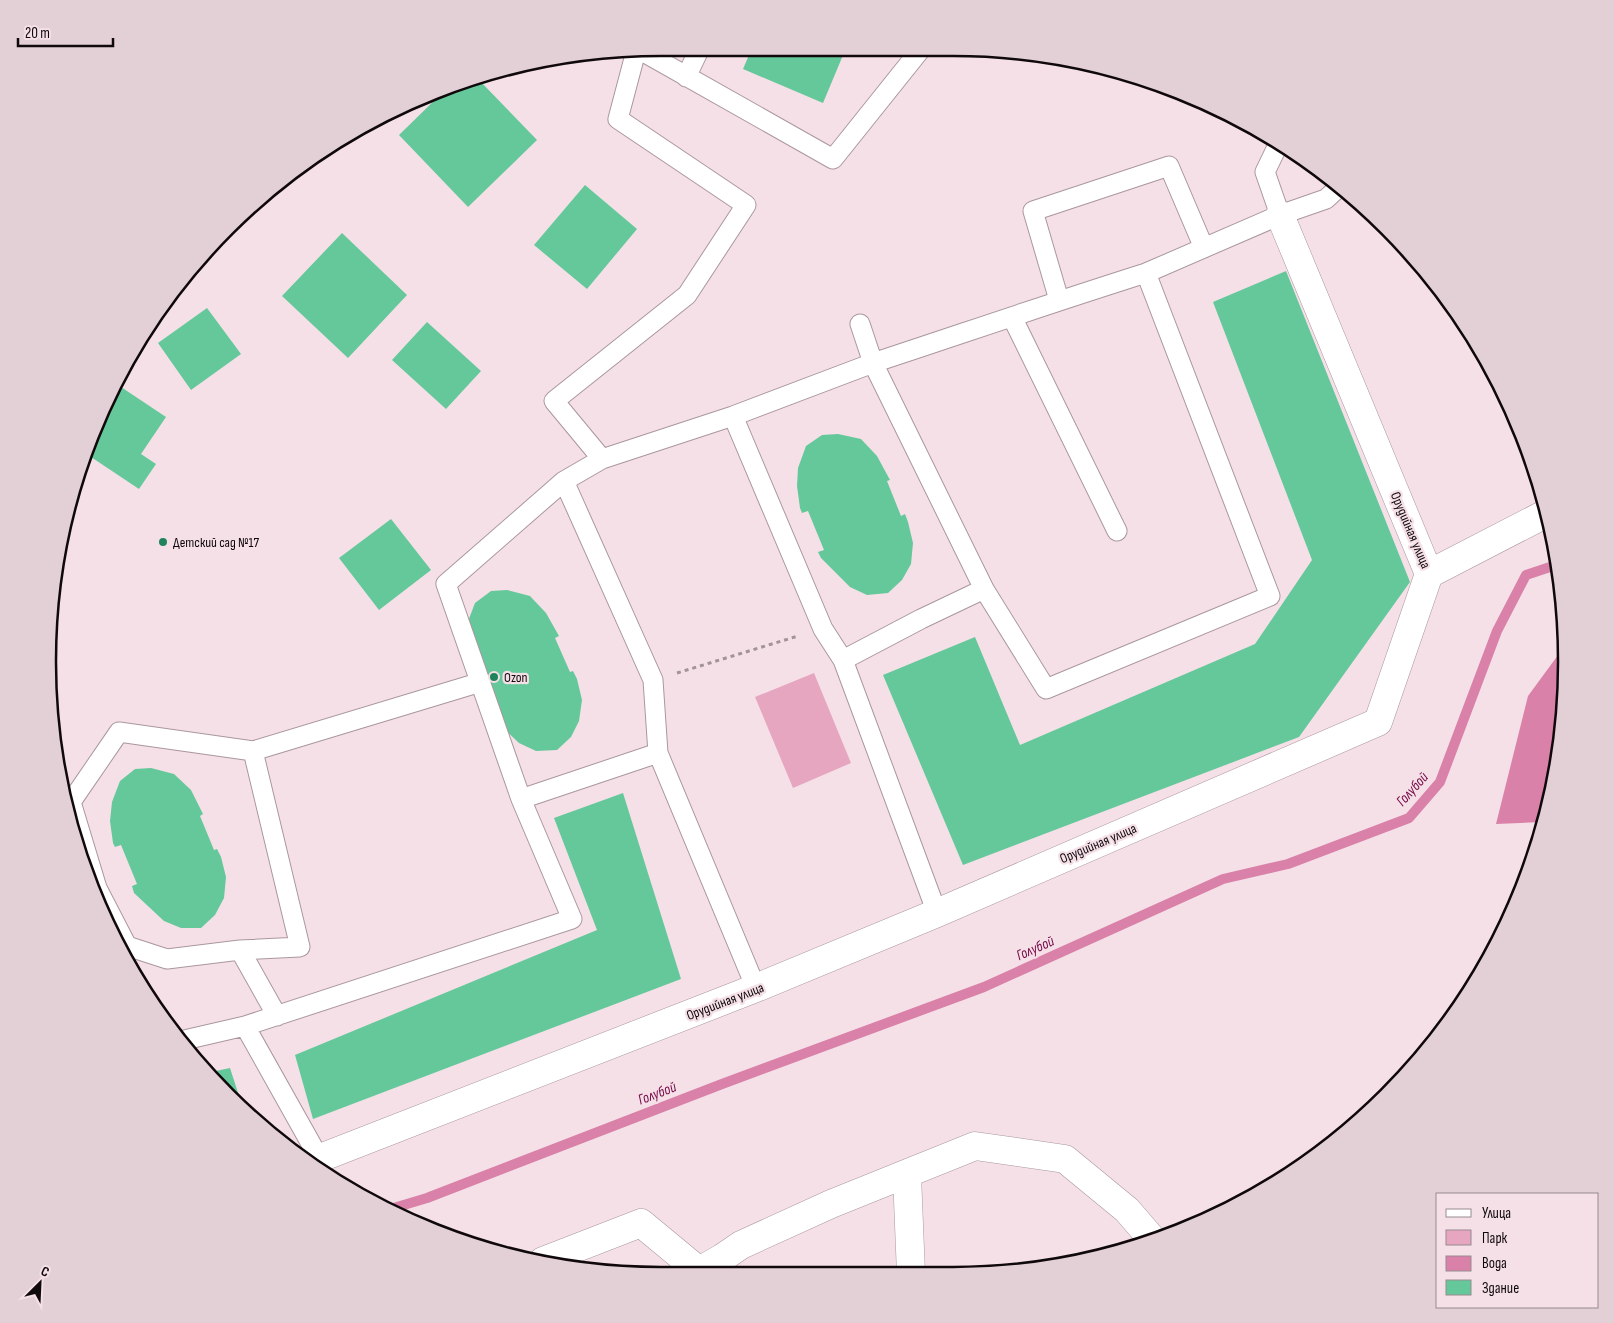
<svg xmlns="http://www.w3.org/2000/svg" width="1614" height="1323" viewBox="0 0 1614 1323" font-family="'Sofia Sans Condensed',sans-serif">
<rect width="100%" height="100%" fill="#f5e0e8"/>
<path fill="#e6a6c0" d="M814,673L851,763L793,788L755,697Z"/>
<path fill="#d981a8" d="M1564,647L1561,742L1542,822L1496,824L1528,696Z"/>
<g fill="none" stroke-linecap="round" stroke-linejoin="round">
<path stroke="#d981a8" stroke-width="10" d="M387,1210L427,1198L722,1084L984,987L1223,879L1288,864L1409,818L1440,782L1497,631L1526,575L1556,565"/>
</g>
<path fill="#64c89a" d="M752,48H846L823,103L743,69Z
M478,79L537,140L468,207L399,135L442,93Z
M585,185L637,229L587,289L534,245Z
M342,233L407,295L348,358L282,296Z
M1286,271L1410,582L1299,737L963,865L883,675L975,637L1020,745L1255,644L1312,560L1213,302Z
M207,308L241,354L191,390L158,343Z
M427,322L481,371L446,409L392,360Z
M121,387L166,417L141,454L156,464L139,489L85,453L112,400Z
M838,434L861,439L877,456L890,480L887,481L901,516L905,514L908,522L913,543L911,564L902,580L888,593L867,595L850,587L821,558L818,552L824,550L808,511L802,513L800,508L797,486L798,468L806,446L822,435Z
M391,519L431,570L379,610L339,558Z
M507,590L530,596L546,613L559,636L555,638L570,672L573,671L577,679L582,700L579,721L571,737L557,750L536,751L519,743L490,715L467,624L475,603L491,591Z
M151,768L174,774L191,790L203,814L200,816L214,850L217,849L221,857L226,877L224,898L215,915L201,928H181L164,921L134,893L132,886L137,884L121,845L115,847L113,843L110,821L112,802L120,781L135,769Z
M623,793L681,979L313,1119L295,1055L597,930L554,818Z
M230,1068L241,1102L211,1072Z
M882,1268L883,1274H856V1273Z"/>
<g fill="none" stroke-linecap="round" stroke-linejoin="round">
<g stroke="#aa979e" stroke-width="21">
<path id="service" d="M640,50L833,159L921,49
M686,77L700,48
M1279,143L1265,172L1280,215
M1146,273L1280,215L1326,199L1338,188
M1059,300L1033,211L1169,166L1204,248
M1012,317L1117,531
M860,324L873,363C964,333 1054,302 1146,273L1270,596L1046,689L984,589
M602,459L554,401L687,295L746,205L618,119L636,51
M564,481L653,680L658,753L756,988
M843,660L937,913
M253,751L119,732L71,802L97,888L127,946L167,959L240,950L300,947L253,751L481,682
M521,799L658,753
M240,950L277,1016
M245,1026L572,919L521,799L446,584L564,481L602,459L733,416L873,363L984,589L921,619L843,660L823,629L733,416
M180,1041L245,1026L319,1158"/>
</g>
<g stroke="#aa979e" stroke-width="29">
<path id="minor" d="M1429,574L1547,513
M310,1162L756,988L937,913L1378,722L1429,574L1280,215
M907,1175L911,1274
M543,1261L641,1223L699,1271L722,1258L741,1245L831,1204L975,1146L1065,1159L1127,1210L1152,1239"/>
</g>
<path stroke="#a29299" stroke-width="3" stroke-dasharray="4 4" stroke-linecap="butt" d="M677,673L798,636"/>
<use href="#service" stroke="#fff" stroke-width="19"/>
<use href="#minor" stroke="#fff" stroke-width="28"/>
</g>
<g fill="#21835c" stroke="#f5e0e8" stroke-width="2">
<circle cx="163" cy="542" r="5"/>
<circle cx="494" cy="677" r="5"/>
</g>
<g text-anchor="middle" stroke-width="4.5" stroke-linejoin="round" paint-order="stroke">
<g font-size="14" fill="#10090c" stroke="#f5e0e8">
<text transform="translate(1411 530) rotate(67)" y="5">Орудийная улица</text>
<text transform="translate(1098 843) rotate(-23)" y="5">Орудийная улица</text>
<text transform="translate(725 1001) rotate(-21)" y="5">Орудийная улица</text>
</g>
<g font-size="14" fill="#10090c" stroke="#f5e0e8" text-anchor="start">
<text x="173" y="547">Детский сад №17</text>
<text x="504" y="682">Ozon</text>
</g>
<g font-size="15" font-style="italic" fill="#750947" stroke="#f5e0e8">
<text transform="translate(1412 789) rotate(-48)" y="5">Голубой</text>
<text transform="translate(1035 948) rotate(-24)" y="5">Голубой</text>
<text transform="translate(657 1093) rotate(-21)" y="5">Голубой</text>
</g>
</g>
<path d="M0 0H1614V1323H0ZM661 56H953A605 605 0 0 1 1558 661V662A605 605 0 0 1 953 1267H661A605 605 0 0 1 56 662V661A605 605 0 0 1 661 56Z" fill="#e3cfd6" fill-rule="evenodd"/>
<path fill="none" stroke="#10090c" stroke-width="2.5" d="M661 56H953A605 605 0 0 1 1558 661V662A605 605 0 0 1 953 1267H661A605 605 0 0 1 56 662V661A605 605 0 0 1 661 56Z"/>
<rect x="1436" y="1193" width="162" height="115" fill="#f5e0e8" stroke="#998a90"/>
<rect x="1446" y="1209" width="25" height="8" fill="#ffffff" stroke="#998a90"/>
<text x="1482" y="1218" font-size="15" fill="#10090c">Улица</text>
<rect x="1446" y="1230" width="25" height="15" fill="#e6a6c0" stroke="#998a90"/>
<text x="1482" y="1243" font-size="15" fill="#10090c">Парк</text>
<rect x="1446" y="1256" width="25" height="15" fill="#d981a8" stroke="#998a90"/>
<text x="1482" y="1268" font-size="15" fill="#10090c">Вода</text>
<rect x="1446" y="1280" width="25" height="15" fill="#64c89a" stroke="#998a90"/>
<text x="1482" y="1293" font-size="15" fill="#10090c">Здание</text>
<g transform="translate(40 1283) rotate(24)" stroke="#f5e0e8" stroke-width="4" paint-order="stroke">
<path d="M0-4L9 19L0 12L-9 19Z" fill="#10090c"/>
<text y="-8" font-size="14" font-weight="bold" text-anchor="middle" fill="#10090c">С</text>
</g>
<path d="M18 38v8h95v-8" fill="none" stroke="#10090c" stroke-width="2.5"/>
<text x="25" y="38" font-size="15" fill="#10090c" stroke="#f5e0e8" stroke-width="4" paint-order="stroke">20 m</text>
</svg>
